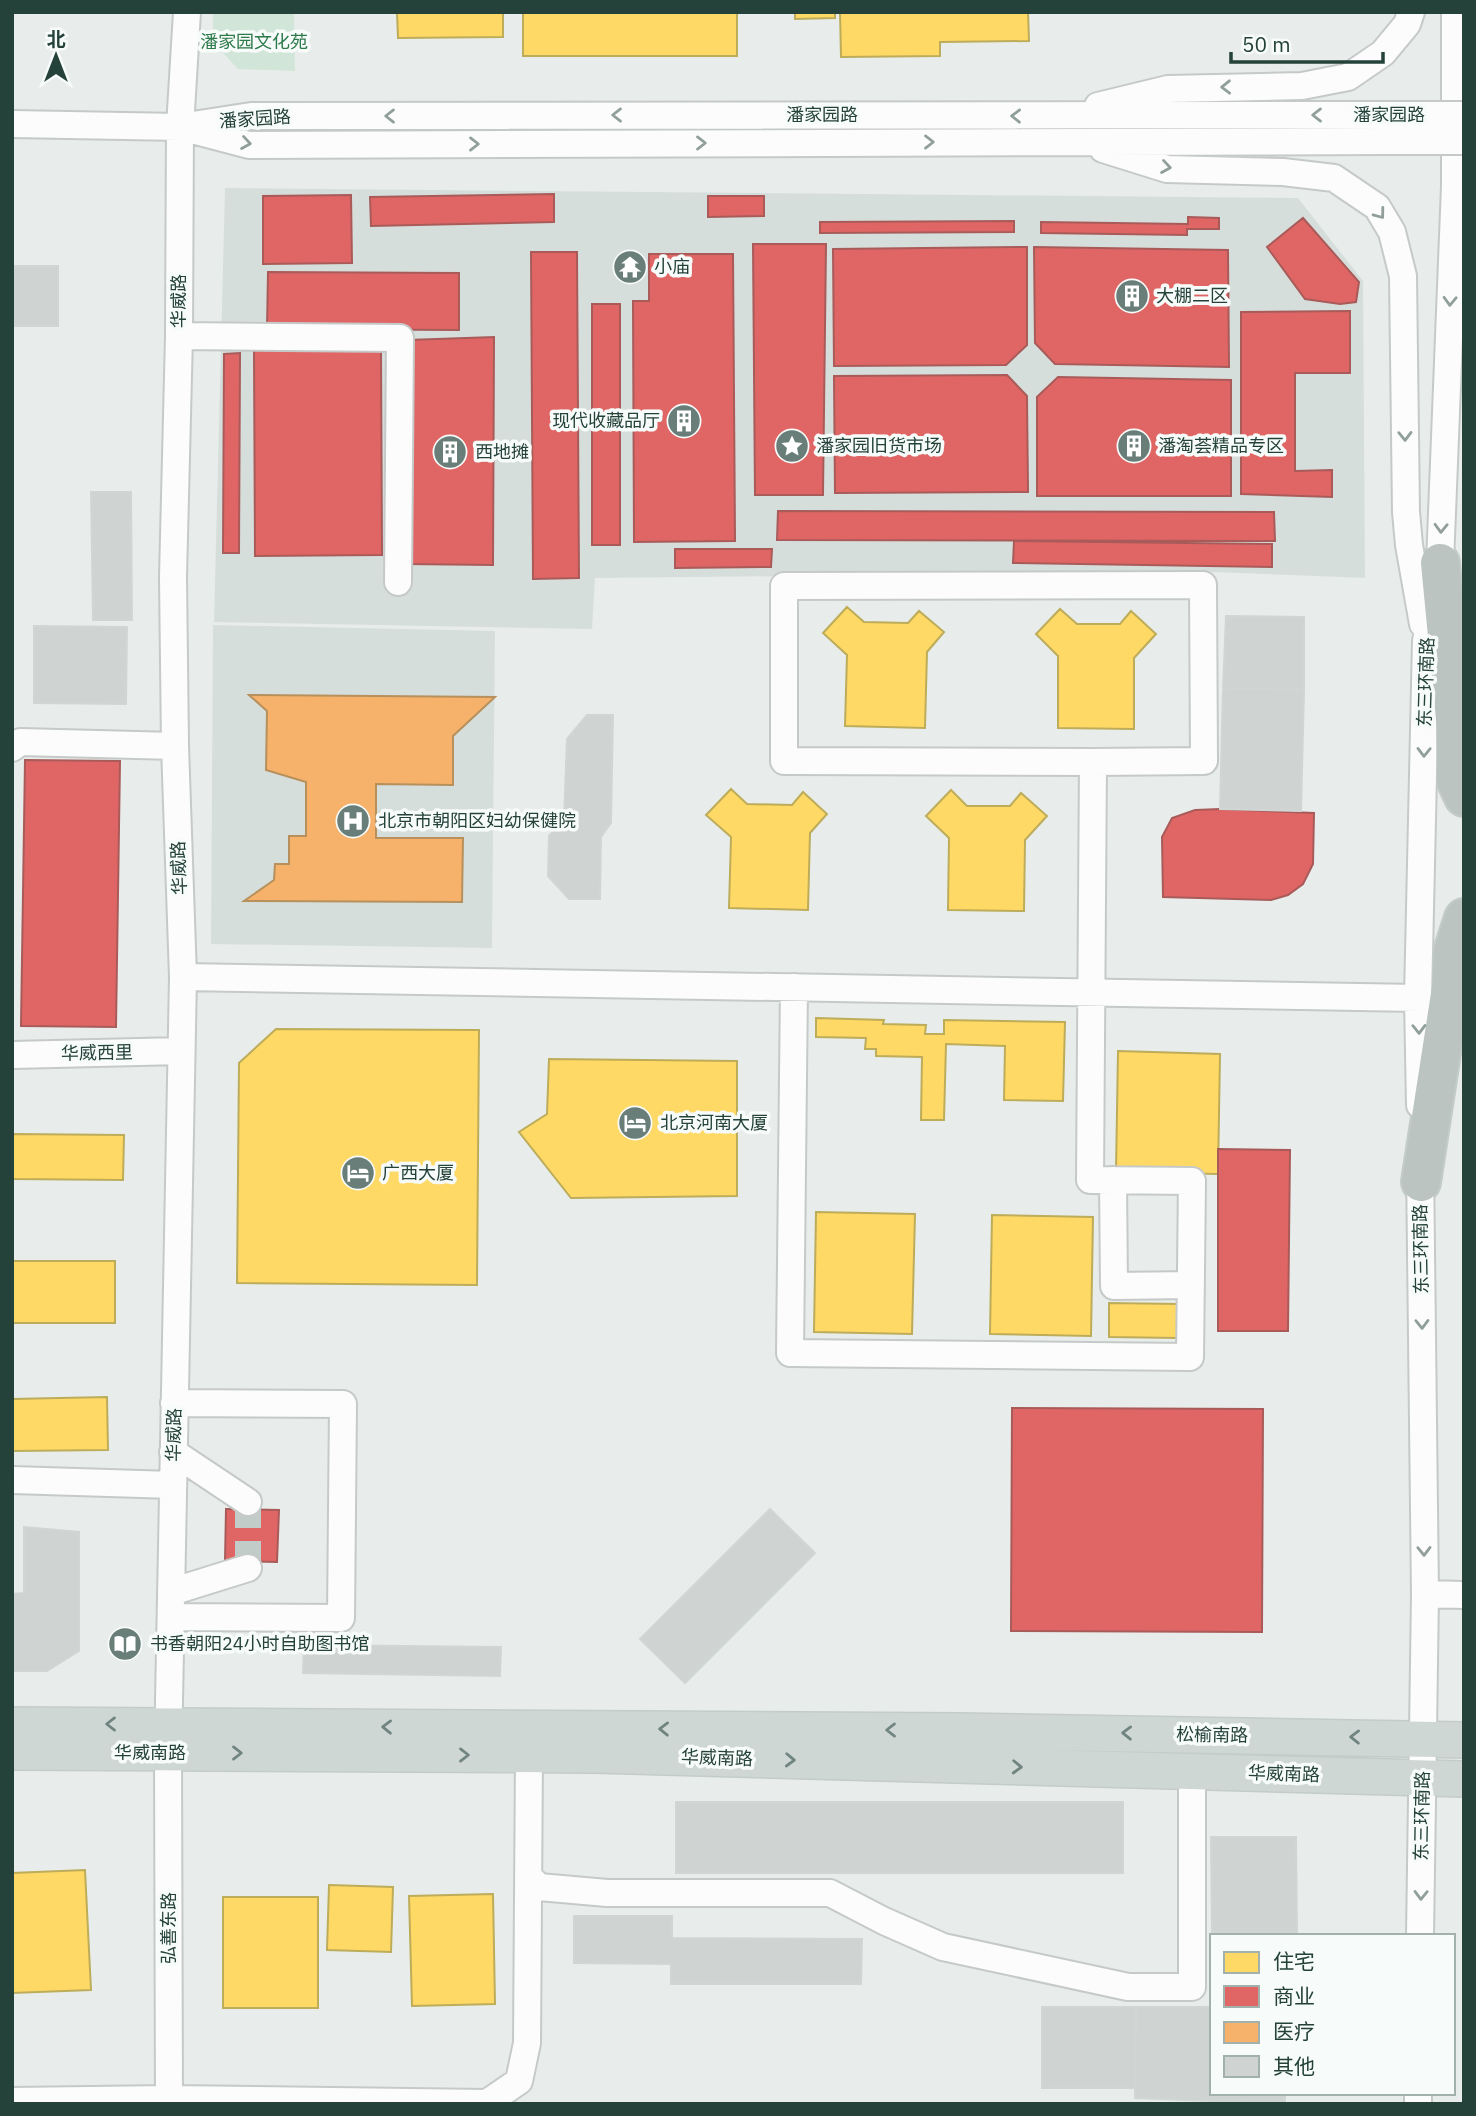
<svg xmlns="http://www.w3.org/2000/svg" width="1476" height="2116" viewBox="0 0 1476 2116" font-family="'IBM Plex Sans','Noto Sans SC',sans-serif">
<rect width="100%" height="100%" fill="#e8edeb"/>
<path fill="#d6dedb" d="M225,188L1298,198L1363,281L1365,578L1213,572L595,578L592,629L214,622Z
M213,625L495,631L492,948L211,944Z"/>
<path fill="#d1e6d8" d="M213,12H294L295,71L238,69L213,42Z"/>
<path fill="#ffd966" stroke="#bdac59" stroke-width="2" d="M397,12H503V37L398,38Z
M523,12H737V56H523Z
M795,12H835V18L795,19Z
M840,12H1028L1029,41L940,42V56L841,57Z
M847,607L864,622L908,623L919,611L944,632L927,652L925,728L845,726L847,655L823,633Z
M1060,609L1077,624H1120L1131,611L1156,634L1134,658V729L1058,728V656L1036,634Z
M731,789L747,804L792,805L803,792L827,814L810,833L808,910L729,908L731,837L706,815Z
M951,790L967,806H1010L1021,793L1047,816L1025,840L1024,911L948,910L949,838L926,816Z
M816,1018L884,1020L883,1024L926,1025L925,1034H944V1020L1065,1022L1063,1101L1004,1100L1005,1046L946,1044L944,1120H921L922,1057L876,1056V1049H865L866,1038L816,1037Z
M276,1029L479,1030L477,1285L237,1283L239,1063Z
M1118,1051L1220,1054L1218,1174L1116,1172Z
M549,1059L737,1061V1196L571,1198L519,1132L547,1114Z
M12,1134L124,1135L123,1180L12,1179Z
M816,1212L915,1214L912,1334L814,1332Z
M992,1215L1093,1217L1091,1336L990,1334Z
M12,1261H115V1323H12Z
M1109,1303L1179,1304L1178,1338L1109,1337Z
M107,1397L108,1450L12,1451V1399Z
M85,1870L91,1990L12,1993V1873Z
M329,1885L393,1887L391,1952L327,1950Z
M493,1894L495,2004L412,2006L409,1896Z
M223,1897H318V2008H223Z"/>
<path fill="#e06666" stroke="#a85b59" stroke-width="2" d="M554,194V222L371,226L370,197Z
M351,195L352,263L263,264V196Z
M708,196H764V216L708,217Z
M1188,217L1219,218V229H1187V235L1041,233V222L1188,224Z
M1303,218L1359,282L1356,302L1340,304L1305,299L1267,247Z
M1014,221V232L820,233V222Z
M753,244H826L823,495H755Z
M1027,247V345L1006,365L834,366L833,249Z
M1034,247L1228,250L1229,367L1055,364L1035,343Z
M531,252H577L579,578L533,579Z
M649,254H733L735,541L634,542L633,301H649Z
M268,272L459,273V330L267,329Z
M592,304H620V545H592Z
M1350,311V373H1295V471L1332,470V497L1241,494V312Z
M494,337L493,565L406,564L408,340Z
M381,348L382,555L255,556L254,349Z
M240,353L239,553H223L224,354Z
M1007,375L1027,396L1028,492L835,493L834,376Z
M1058,377L1231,380V496H1037V397Z
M778,511L1274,512L1275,541L777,540Z
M1014,541L1272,544V567L1013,563Z
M675,549H772L771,567L675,568Z
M25,760L120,761L116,1027L21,1026Z
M1220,809L1314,813L1313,864L1303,884L1288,895L1271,900L1163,897L1162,837L1172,818L1195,810Z
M1218,1149L1290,1150L1288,1331H1218Z
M1012,1408L1263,1409L1262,1632L1011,1631Z
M226,1509L279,1510L277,1562L225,1561Z"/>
<path fill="#f6b26b" stroke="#b7905c" stroke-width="2" d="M249,695L495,697L453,736V785L376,784V838H463L462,902L244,901L274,880L275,864H289V836H306V782L266,770L267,711Z"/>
<path fill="#cfd4d2" stroke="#d1d6d4" stroke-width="2" d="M12,266H58V326H12Z
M91,492H131L132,620H93Z
M1226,616L1304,617V690L1223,688Z
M34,626L127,627L126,704L34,703Z
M1223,688L1304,690L1301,811L1220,809Z
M587,715H613L611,823L601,837L600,899H569L548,876L549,836L564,819L567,739Z
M770,1509L815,1553L685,1683L640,1639Z
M24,1527L79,1532V1651L47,1671H12V1594L24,1593Z
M304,1645L501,1647L500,1676L303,1673Z
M676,1802H1123V1873H676Z
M1211,1837H1296L1297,1936H1212Z
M574,1916H672V1938L862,1939L861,1984H671V1964L574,1963Z
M1042,2007H1136L1135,2088H1042Z
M1136,2007H1212V2093H1285V2104L1135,2098Z"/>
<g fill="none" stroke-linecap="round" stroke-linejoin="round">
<path stroke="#c1cbc8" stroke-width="26" stroke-dasharray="26 13" stroke-linecap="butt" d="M248,1502V1568"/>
<g stroke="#c5cac8" stroke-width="30">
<path id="minor" d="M1098,106L1168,89L1302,86L1348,77L1383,53L1407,24L1411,12
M12,124L180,127L251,116L1385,115
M192,130L249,145L1385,141
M1103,149L1167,169L1283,172L1334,178L1377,207L1392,232L1403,276L1406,512L1409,545L1423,624
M179,336L400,338L398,582
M12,748L20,742L175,746
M183,977L1418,998
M794,987L790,1353L1190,1357L1192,1181L1090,1180L1093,762L784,761V586L1203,585L1204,761L1093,762
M12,1055L181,1051
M1420,1105L1418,998L1426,641L1440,563L1455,186V12
M1113,1180L1114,1286L1191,1285
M173,1452L248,1502
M12,1480L173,1485
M171,1592L248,1568
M1425,1594L1464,1595
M171,1617L341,1618L343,1404L174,1403
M528,1876L539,1887L607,1893H830L884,1921L943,1947L1128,1987H1192V1771
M1420,1936L1425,1594L1420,1164
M12,2101L169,2099L487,2103L519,2081L527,2043L529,1756
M169,2104L168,1753L183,977L175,746L173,577L179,336L180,127L187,12
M1418,2104V2093"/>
</g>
<g stroke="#c3ccc9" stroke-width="38">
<path id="major" d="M12,1725L960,1731L1464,1740
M12,1752L594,1755L1464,1779"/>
</g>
<g stroke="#c3ccc9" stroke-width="42">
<path id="highway" d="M1440,563L1455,719L1456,780L1464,797
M1421,1182L1451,988L1453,952L1464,918"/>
</g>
<use href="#minor" stroke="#fcfcfc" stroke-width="26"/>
<use href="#major" stroke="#cfd7d5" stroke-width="35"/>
<use href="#highway" stroke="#bcc4c2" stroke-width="38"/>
<g stroke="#c5cac8" stroke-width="30" stroke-linecap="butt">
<path id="minor-bridge" d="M1385,115H1464
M1385,141H1464"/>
</g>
<use href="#minor-bridge" stroke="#fcfcfc" stroke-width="26"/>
</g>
<defs><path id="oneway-chevron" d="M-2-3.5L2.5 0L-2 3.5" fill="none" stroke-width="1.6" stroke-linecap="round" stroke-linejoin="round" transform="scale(1.75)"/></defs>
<g stroke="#909f9b">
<use href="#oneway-chevron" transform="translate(1226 87) rotate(179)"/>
<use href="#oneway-chevron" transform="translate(617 115) rotate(180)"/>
<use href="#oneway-chevron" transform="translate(1317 115) rotate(180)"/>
<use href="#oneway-chevron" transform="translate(390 116) rotate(180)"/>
<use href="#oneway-chevron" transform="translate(1016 116) rotate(-179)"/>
<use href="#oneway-chevron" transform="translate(929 142)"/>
<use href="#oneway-chevron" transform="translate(246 143) rotate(9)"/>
<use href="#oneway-chevron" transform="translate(701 143)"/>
<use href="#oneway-chevron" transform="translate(474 144)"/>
<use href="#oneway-chevron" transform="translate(1166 167) rotate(9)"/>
<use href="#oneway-chevron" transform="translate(1380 214) rotate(53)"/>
<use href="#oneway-chevron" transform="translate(1450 301) rotate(92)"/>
<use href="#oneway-chevron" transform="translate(1405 436) rotate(89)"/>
<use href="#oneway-chevron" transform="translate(1441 528) rotate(92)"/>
<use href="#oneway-chevron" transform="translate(1424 752) rotate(91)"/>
<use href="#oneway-chevron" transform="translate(1419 1029) rotate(89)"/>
<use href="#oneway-chevron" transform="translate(1422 1324) rotate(89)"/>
<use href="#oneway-chevron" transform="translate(1424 1551) rotate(89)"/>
<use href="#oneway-chevron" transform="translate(1421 1895) rotate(91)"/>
</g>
<g stroke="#718580">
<use href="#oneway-chevron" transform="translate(111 1724) rotate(180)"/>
<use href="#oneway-chevron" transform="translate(387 1727) rotate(-179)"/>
<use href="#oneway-chevron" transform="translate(664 1729) rotate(-179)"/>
<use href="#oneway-chevron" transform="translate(891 1730) rotate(-180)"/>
<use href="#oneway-chevron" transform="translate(1127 1733) rotate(-179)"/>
<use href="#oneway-chevron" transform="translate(1355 1737) rotate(-179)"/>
<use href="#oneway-chevron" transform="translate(237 1753)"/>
<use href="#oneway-chevron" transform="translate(464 1755)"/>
<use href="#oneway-chevron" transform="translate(790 1760) rotate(2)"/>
<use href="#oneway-chevron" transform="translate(1017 1767) rotate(2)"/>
</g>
<defs>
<g id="temple-disc" transform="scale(1.75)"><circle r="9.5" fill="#697e78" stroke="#f7fbf9"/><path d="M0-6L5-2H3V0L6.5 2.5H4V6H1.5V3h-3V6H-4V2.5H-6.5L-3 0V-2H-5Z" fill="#fff"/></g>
<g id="building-disc" transform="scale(1.75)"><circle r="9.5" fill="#697e78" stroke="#f7fbf9"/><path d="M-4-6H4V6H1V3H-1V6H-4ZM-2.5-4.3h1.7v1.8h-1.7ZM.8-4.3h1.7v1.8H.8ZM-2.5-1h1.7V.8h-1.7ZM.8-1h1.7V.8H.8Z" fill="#fff"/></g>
<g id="sight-disc" transform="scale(1.75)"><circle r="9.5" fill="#697e78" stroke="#f7fbf9"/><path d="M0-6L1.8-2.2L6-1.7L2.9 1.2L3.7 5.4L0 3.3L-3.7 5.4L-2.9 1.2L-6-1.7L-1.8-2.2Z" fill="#fff"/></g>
<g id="hospital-disc" transform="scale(1.75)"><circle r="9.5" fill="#697e78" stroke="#f7fbf9"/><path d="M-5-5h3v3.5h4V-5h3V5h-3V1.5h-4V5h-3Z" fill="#fff"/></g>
<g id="hotel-disc" transform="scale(1.75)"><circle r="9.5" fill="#697e78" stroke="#f7fbf9"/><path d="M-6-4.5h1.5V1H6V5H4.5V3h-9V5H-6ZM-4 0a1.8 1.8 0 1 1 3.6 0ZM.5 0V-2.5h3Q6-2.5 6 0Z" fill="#fff"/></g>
<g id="library-disc" transform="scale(1.75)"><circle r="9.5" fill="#697e78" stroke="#f7fbf9"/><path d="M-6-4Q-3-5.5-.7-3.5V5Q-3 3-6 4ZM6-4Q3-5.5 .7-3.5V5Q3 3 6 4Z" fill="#fff"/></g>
</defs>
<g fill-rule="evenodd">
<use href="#temple-disc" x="630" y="267"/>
<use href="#building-disc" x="1132" y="296"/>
<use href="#building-disc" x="684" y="421"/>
<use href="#sight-disc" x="792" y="446"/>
<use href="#building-disc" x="1134" y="446"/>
<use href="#building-disc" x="450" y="452"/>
<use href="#hospital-disc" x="353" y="821"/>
<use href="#hotel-disc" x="635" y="1123"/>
<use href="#hotel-disc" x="358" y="1173"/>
<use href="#library-disc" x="125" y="1644"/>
</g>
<g text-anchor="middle" stroke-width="7" stroke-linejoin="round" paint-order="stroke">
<g font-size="18" fill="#2d7a4b" stroke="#f7fbf9">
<text x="254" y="48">潘家园文化苑</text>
</g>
<g font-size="18" fill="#24423a" stroke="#f7fbf9">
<text x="822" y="121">潘家园路</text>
<text x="1389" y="121">潘家园路</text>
<text transform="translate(255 119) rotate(-4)" y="6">潘家园路</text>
<text transform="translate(179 301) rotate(-90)" y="6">华威路</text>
<text transform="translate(1426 682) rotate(-88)" y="6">东三环南路</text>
<text transform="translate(179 868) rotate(-92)" y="6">华威路</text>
<text transform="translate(97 1053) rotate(-1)" y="6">华威西里</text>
<text transform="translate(1421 1249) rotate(-91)" y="6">东三环南路</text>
<text transform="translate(174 1435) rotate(-89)" y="6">华威路</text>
<text transform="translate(1212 1735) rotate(1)" y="6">松榆南路</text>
<text x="150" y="1759">华威南路</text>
<text transform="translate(717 1758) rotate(2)" y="6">华威南路</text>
<text transform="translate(1284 1774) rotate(2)" y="6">华威南路</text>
<text transform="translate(1422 1816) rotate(-89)" y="6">东三环南路</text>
<text transform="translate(169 1928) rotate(-90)" y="6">弘善东路</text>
</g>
<g font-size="18" fill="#24423a" stroke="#f7fbf9" text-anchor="start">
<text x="654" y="273">小庙</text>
<text x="1156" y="302">大棚二区</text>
<text x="660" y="427" text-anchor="end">现代收藏品厅</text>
<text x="816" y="452">潘家园旧货市场</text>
<text x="1158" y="452">潘淘荟精品专区</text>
<text x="475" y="458">西地摊</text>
<text x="378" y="827">北京市朝阳区妇幼保健院</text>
<text x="660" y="1129">北京河南大厦</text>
<text x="382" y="1179">广西大厦</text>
<text x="150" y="1650">书香朝阳24小时自助图书馆</text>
</g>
</g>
<rect width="1476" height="2116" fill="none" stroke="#24423a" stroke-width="28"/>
<rect x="1210" y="1934" width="245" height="161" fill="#f7fbf9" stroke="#a3b1ad" stroke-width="2"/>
<rect x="1224" y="1952" width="35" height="21" fill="#ffd966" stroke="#a3b1ad" stroke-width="2"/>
<text x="1273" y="1969" font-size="21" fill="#24423a">住宅</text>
<rect x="1224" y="1986" width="35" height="21" fill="#e06666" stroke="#a3b1ad" stroke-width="2"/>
<text x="1273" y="2004" font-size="21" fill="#24423a">商业</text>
<rect x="1224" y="2022" width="35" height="21" fill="#f6b26b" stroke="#a3b1ad" stroke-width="2"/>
<text x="1273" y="2039" font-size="21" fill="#24423a">医疗</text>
<rect x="1224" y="2056" width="35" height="21" fill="#cfd4d2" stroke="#a3b1ad" stroke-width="2"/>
<text x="1273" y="2074" font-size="21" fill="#24423a">其他</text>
<g transform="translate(56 56)" stroke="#f7fbf9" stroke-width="5" paint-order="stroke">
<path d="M0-5L12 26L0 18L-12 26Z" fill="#24423a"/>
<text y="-10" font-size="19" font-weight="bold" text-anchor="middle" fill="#24423a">北</text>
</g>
<path d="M1231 52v10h152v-10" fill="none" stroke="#24423a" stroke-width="3.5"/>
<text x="1242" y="52" font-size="21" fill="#24423a" stroke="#f7fbf9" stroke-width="5" paint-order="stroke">50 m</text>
</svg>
